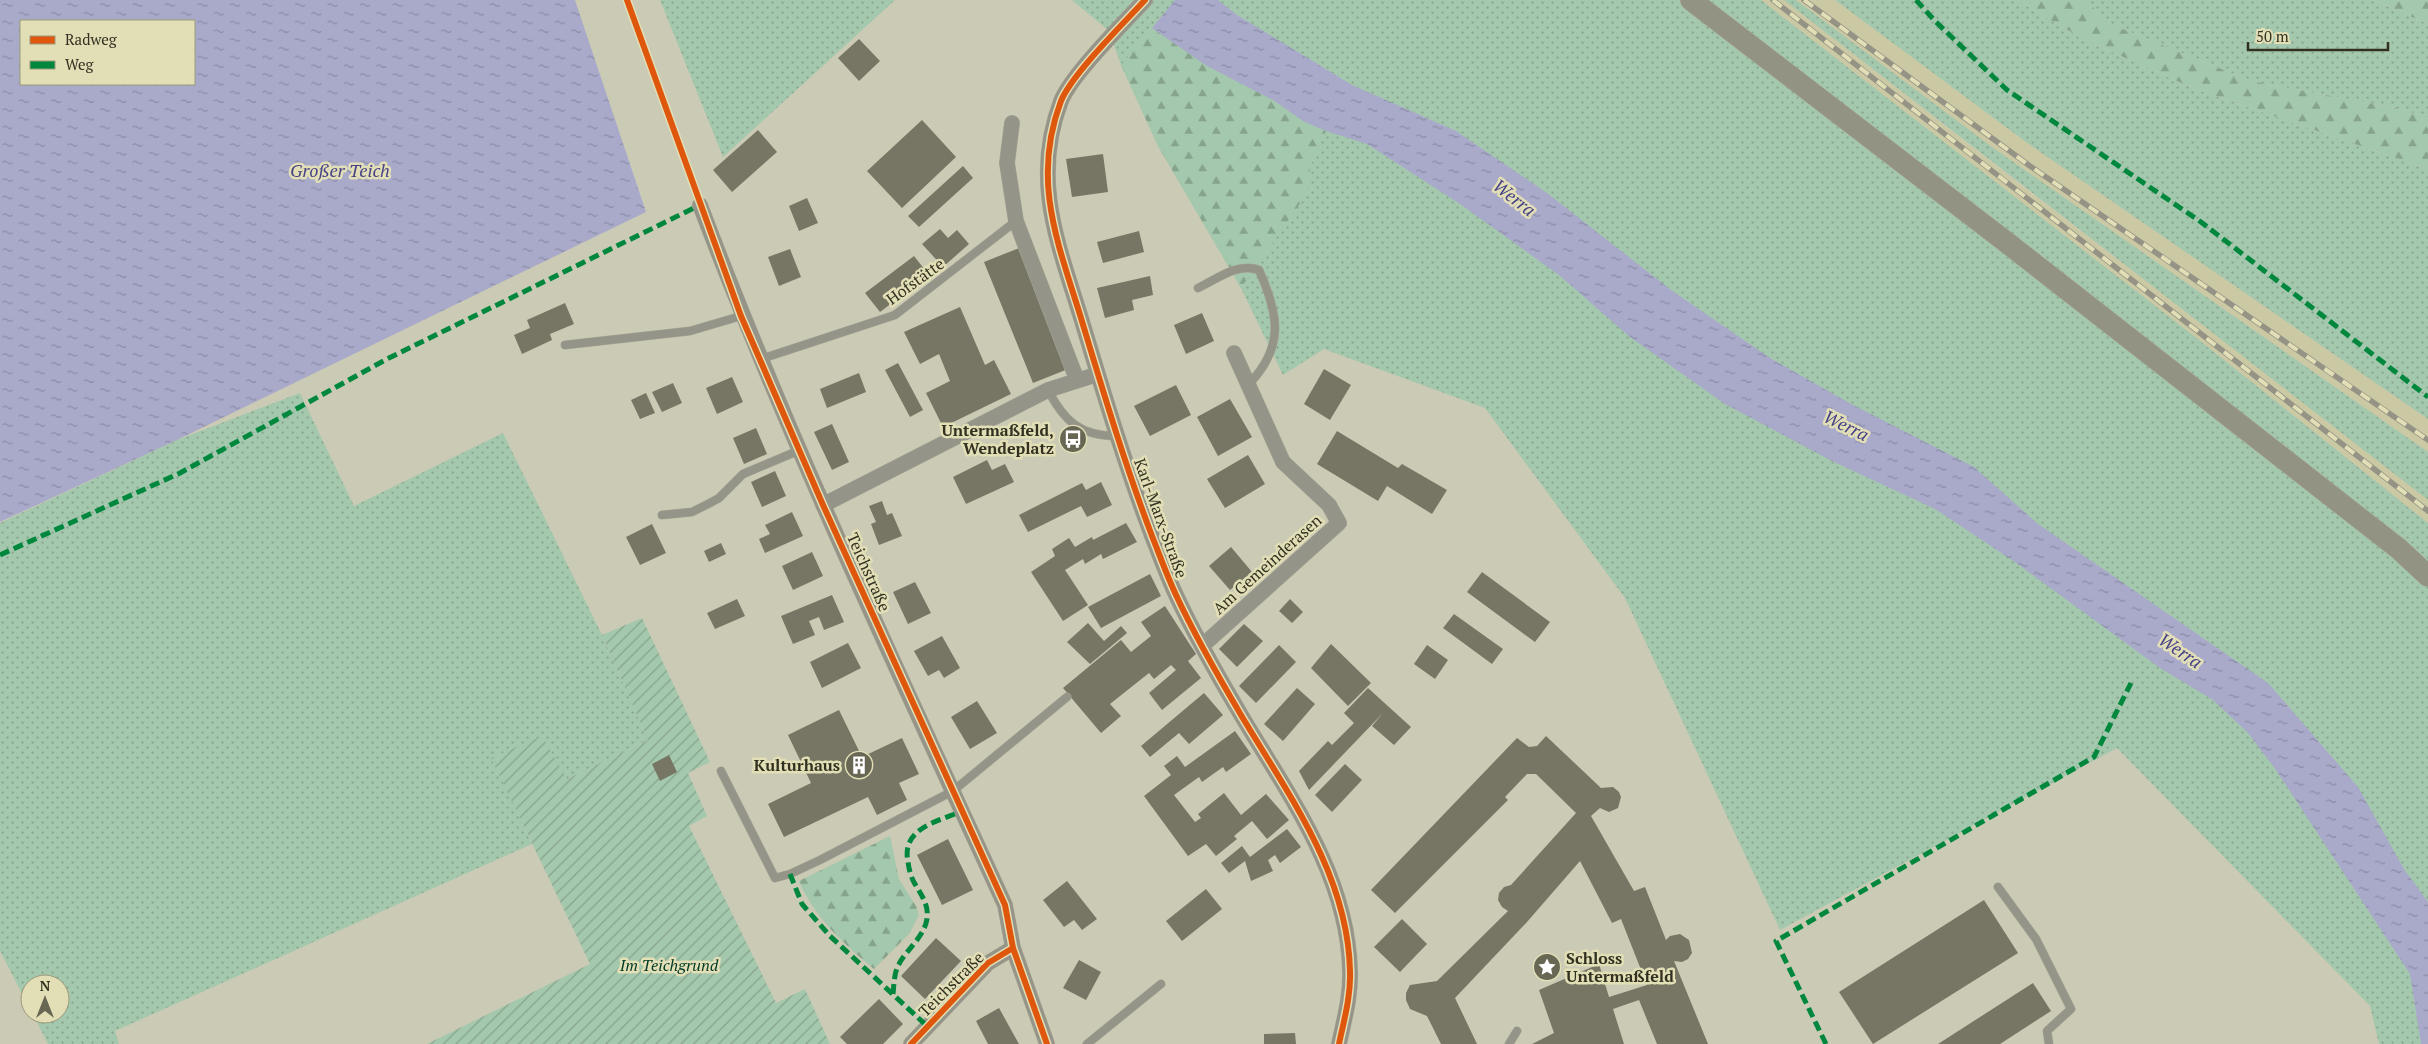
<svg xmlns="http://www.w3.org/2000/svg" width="2428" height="1044" viewBox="0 0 2428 1044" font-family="'PT Serif',serif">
<defs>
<pattern id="grass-dots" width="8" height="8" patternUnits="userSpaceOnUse" patternTransform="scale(1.25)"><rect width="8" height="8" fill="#a4c8ad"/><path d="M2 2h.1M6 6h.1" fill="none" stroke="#86a38c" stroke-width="1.8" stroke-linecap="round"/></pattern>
<pattern id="forest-firs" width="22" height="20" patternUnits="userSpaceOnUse" patternTransform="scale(1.25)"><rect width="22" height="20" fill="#a4c8ad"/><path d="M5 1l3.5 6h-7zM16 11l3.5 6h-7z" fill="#86a38c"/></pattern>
<pattern id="garden-furrows" width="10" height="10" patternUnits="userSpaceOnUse" patternTransform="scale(1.25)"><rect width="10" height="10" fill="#a4c8ad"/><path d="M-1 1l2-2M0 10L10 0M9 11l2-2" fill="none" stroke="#86a38c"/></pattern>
<pattern id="water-ripples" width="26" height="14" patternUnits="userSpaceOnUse" patternTransform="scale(1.25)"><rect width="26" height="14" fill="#a9aaca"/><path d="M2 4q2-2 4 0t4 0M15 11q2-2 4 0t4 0" fill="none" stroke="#8a8ba4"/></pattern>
</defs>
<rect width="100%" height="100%" fill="#cbcab4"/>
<path fill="#cbc8a4" d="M1761,0H1784L2036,197L2396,473L2428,500V523L2194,336Z
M1796,0H1835L2026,142L2428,419V452L1992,147Z"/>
<path fill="url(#grass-dots)" d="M660,0H895L723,157Z
M1072,0H1761L2194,336L2428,523V1044H2379L2370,1006L2117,748L1780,930L1625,598L1485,408L1324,349L1283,375L1241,288L1158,146L1121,65L1109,31Z
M1784,0H1796L1992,147L2428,452V500Z
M1835,0H2017L2083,39L2195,89L2428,169V419L2026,142Z
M2086,0H2373L2428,24V117L2395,108L2251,81L2108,23Z
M300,393L354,506L503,433L602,635L648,740L567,779L492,758L532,844L115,1031L119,1044H48L33,1014H60V984H30V1009L0,951V523L177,440Z"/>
<path fill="url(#forest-firs)" d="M2017,0H2086L2108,23L2251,81L2395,108L2428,117V169L2195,89L2083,39Z
M2373,0H2428V24Z
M1152,28L1207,66L1273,100L1303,121L1326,131L1310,168L1308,192L1241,288L1158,146L1121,65Z
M890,836L899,879L916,906L919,915L909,934L874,969C844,944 814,917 799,881Z"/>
<path fill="url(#garden-furrows)" d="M642,618L710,762L688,773L707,816L689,826L776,1003L805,989L830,1044H427L590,964L491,758L542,736L567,779L648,740L602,635Z"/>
<path fill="url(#water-ripples)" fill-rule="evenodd" d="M0,0H575L646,212L177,440L0,522ZM194,21V84H21V21Z
M1175,0H1218L1237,15L1352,85L1456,131L1547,193L1671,290L1770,358L1851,404L1974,467L2038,524L2268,683L2358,787L2404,869L2428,902V1044H2421L2410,974L2276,770L2248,733L2213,700L2160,668L2012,560L1935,509L1832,461L1725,404L1630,337L1559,275L1460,204L1367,144L1326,131L1303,121L1273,100L1207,66L1152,28Z"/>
<path fill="#777664" d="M859,39L880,61L859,81L838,58Z
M922,120L956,157L902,208L867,171Z
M758,130L777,152L732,192L713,170Z
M1103,154L1108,192L1072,197L1066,159Z
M963,166L973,178L919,227L908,216Z
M807,198L818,223L799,231L789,206Z
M940,229L948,238L957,230L969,244L943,267L922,244Z
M1139,231L1144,252L1103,263L1097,242Z
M1019,248L1068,369L1033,383L984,262Z
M790,249L801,277L779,286L768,257Z
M914,256L929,275L880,312L865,293Z
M1150,276L1153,295L1132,300L1134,310L1105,318L1097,288Z
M565,303L574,324L550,334L552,340L522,354L514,335L530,328L527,320Z
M960,307L985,365L994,360L1011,394L943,427L926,393L950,381L939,354L920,364L904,332Z
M1202,313L1214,341L1186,354L1174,325Z
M898,363L923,410L910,417L885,370Z
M1324,369L1351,385L1330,420L1304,404Z
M859,373L866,392L827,408L820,389Z
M732,377L743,402L717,414L706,388Z
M673,383L682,403L662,412L652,392Z
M1176,385L1191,415L1150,436L1134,406Z
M646,393L655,413L640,419L631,400Z
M1230,399L1252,437L1218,456L1197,417Z
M832,424L849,462L832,470L814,432Z
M756,428L767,454L744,464L733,438Z
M1337,431L1398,468L1402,464L1447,490L1432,514L1387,486L1378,501L1317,464Z
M1248,455L1265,484L1225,508L1207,479Z
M987,460L992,470L1005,464L1014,482L966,504L953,477Z
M775,471L786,496L762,507L751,482Z
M1101,482L1112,505L1087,517L1081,506L1028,532L1019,515L1082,483L1086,490Z
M882,501L887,515L892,513L902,536L879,545L871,524L876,522L869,506Z
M792,512L803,536L765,553L759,539L770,534L765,525Z
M1126,523L1137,542L1103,559L1101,554L1085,564L1083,559L1065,570L1088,605L1063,621L1031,572L1055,556L1052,549L1069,538L1075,547L1092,537L1093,540Z
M652,524L666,553L640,565L626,537Z
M721,543L726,554L709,562L704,551Z
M1231,547L1252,572L1230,590L1209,566Z
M812,552L823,576L793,590L782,566Z
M1482,572L1550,622L1535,642L1467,592Z
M1150,574L1161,596L1101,628L1088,607Z
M915,582L931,613L908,624L893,592Z
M832,595L844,622L824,630L819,617L809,621L815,635L793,644L781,616Z
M737,599L745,616L715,629L707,613Z
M1290,599L1303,612L1292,623L1279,611Z
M1165,606L1196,654L1188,661L1201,678L1162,710L1149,693L1176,670L1171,665L1154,679L1149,673L1110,704L1121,716L1101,733L1063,688L1121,640L1131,652L1151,636L1141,622Z
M1454,614L1503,649L1492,664L1443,628Z
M1088,623L1104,641L1121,626L1127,633L1090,664L1067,642Z
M1244,624L1263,641L1237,667L1219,649Z
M942,636L960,668L944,678L939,670L928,676L914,651Z
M848,643L861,668L822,688L810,662Z
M1331,644L1371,683L1348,706L1311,668Z
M1279,645L1296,662L1256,703L1239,686Z
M1427,645L1448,660L1435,679L1414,664Z
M1297,688L1315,704L1283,741L1264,724Z
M1368,688L1411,727L1394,745L1372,726L1383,713L1309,790L1299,771L1328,741L1332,745L1354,723L1344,713Z
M1204,693L1223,715L1189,744L1179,733L1150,757L1141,746Z
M977,701L997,733L970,749L951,717Z
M839,710L862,757L902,738L919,774L899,783L907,800L877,815L868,797L784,837L768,804L811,783L788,735Z
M1235,731L1251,754L1226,772L1223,767L1202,782L1199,777L1174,795L1195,822L1201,818L1198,814L1224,793L1241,815L1266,794L1289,820L1267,839L1252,821L1234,836L1237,839L1216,856L1206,844L1188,856L1144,796L1171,775L1164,766L1177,756L1185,767Z
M1546,736L1601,788L1613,787L1619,792L1621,797L1618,808L1609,812L1600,808L1591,816L1634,891L1645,887L1666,940L1670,936L1680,934L1689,940L1692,953L1688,959L1682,962L1674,961L1708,1044H1657L1639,1000L1613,1009L1624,1044H1532L1554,1033L1539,990L1599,964L1609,997L1647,985L1621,919L1612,923L1580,861L1527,922L1455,998L1477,1044H1441L1427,1016L1410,1009L1406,1000V993L1410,985L1437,981L1508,911L1502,907L1498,900L1499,893L1504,887L1511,885L1576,813L1536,774H1527L1505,797L1508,800L1395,913L1371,890L1517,738L1529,747L1537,746Z
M669,755L677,772L660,781L652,764Z
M1345,764L1362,780L1332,812L1315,795Z
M1287,829L1301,847L1280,863L1275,855L1268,860L1273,871L1251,881L1245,861L1229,873L1221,863L1242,846L1250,857Z
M948,839L973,890L942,905L917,855Z
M1067,881L1097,919L1082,930L1074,920L1064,927L1043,900Z
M1206,889L1222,909L1182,941L1166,921Z
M1984,900L2018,953L1873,1044L1839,992Z
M1402,919L1427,944L1400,972L1374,947Z
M936,938L961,961L925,999L901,976Z
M1079,960L1101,972L1086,1000L1063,988Z
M2033,983L2051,1011L2000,1044H1938Z
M879,999L903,1024L883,1044H847L840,1037Z
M999,1008L1019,1044H988L976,1021Z
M1295,1033L1296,1044H1264V1034Z"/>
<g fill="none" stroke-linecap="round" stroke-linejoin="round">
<g stroke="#a8a795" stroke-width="9">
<path id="lane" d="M1198,288C1217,279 1238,262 1259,270C1279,315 1285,347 1248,385
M565,345L690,331L741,316
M761,359L895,315L1016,221
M1048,390C1064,421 1080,436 1117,436
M662,515L692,512L710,503L719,498L743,474L800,450
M721,771L775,878L790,874L820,860L953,791L1067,697
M1998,887L2036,939L2071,1009L2047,1031L2049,1044
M1087,1044L1161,984
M1509,1044L1517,1031"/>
</g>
<g stroke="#a8a795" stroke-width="16">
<path id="street" d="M1145,0C1123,24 1072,74 1061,101C1031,180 1058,243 1081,318C1103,391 1125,465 1152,536C1160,556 1167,576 1176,595C1195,636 1218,676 1241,715C1288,794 1348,875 1350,971C1351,996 1344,1020 1339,1044
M1012,123L1007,163L1016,221L1077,380
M700,205C790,443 899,674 1005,905L1013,948L1047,1044
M823,505L1048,390L1098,374
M1202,646L1339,523L1329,505L1283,462L1234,353
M911,1044L988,963L1013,948"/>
</g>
<g stroke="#a8a795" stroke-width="22">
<path id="secondary" d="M1691,0L2010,245L2399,549L2428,576"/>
</g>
<use href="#lane" stroke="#959489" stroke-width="8"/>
<use href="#street" stroke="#959489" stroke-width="15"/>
<use href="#secondary" stroke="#939384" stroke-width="21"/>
<g stroke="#949386" stroke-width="5.5">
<path id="rail" d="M1773,0L2428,511
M1804,0L2030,166L2428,440"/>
</g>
<use href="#rail" stroke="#e2dfb7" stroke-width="4" stroke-dasharray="11" stroke-linecap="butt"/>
<path stroke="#00873e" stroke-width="5" stroke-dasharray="10 5" stroke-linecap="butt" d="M1916,0L1935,21L2007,90L2201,222L2428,397
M0,555L180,473L387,359L700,205
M790,874L802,904L830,936L928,1027
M893,994C894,985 894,972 899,964C907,949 924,937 927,919C929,905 922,896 915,884C911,878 909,869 908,862C901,828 937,822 962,811
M1826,1044L1776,941L2094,757L2131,683"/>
<g stroke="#e2dfb7" stroke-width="9">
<path id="cycleway" d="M627,0L741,316L823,505L1005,905L1013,948L1047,1044
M1145,0C1123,24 1072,74 1061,101C1031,180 1058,243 1081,318C1103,391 1125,465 1152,536C1160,556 1167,576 1176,595C1195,636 1218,676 1241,715C1288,794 1348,875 1350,971C1351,996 1344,1020 1339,1044
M911,1044L988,963L1013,948"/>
</g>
<use href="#cycleway" stroke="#df570d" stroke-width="6"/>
</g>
<defs>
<g id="bus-disc" transform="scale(1.4375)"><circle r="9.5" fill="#686754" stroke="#e2dfb7"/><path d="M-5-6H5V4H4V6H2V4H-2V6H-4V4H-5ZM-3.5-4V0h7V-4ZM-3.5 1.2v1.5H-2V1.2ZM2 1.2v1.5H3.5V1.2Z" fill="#fff"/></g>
<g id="building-disc" transform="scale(1.4375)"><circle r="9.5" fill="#686754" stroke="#e2dfb7"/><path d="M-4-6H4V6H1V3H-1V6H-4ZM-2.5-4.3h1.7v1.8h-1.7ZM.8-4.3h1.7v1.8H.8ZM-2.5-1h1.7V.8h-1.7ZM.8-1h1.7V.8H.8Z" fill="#fff"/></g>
<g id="sight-disc" transform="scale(1.4375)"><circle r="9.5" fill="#686754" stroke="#e2dfb7"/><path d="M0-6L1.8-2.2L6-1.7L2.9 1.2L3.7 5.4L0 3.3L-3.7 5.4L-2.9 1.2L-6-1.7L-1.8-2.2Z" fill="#fff"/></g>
</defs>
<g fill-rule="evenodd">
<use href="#bus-disc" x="1073" y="439"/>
<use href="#building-disc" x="859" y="765"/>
<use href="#sight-disc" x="1547" y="967"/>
</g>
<g text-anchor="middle" stroke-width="5" stroke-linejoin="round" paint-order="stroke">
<g font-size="16" fill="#323121" stroke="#e2dfb7">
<text transform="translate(915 281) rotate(-36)" y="6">Hofstätte</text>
<text transform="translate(1161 518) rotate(70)" y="6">Karl-Marx-Straße</text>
<text transform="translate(1267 564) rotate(-42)" y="6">Am Gemeinderasen</text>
<text transform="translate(869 572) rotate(66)" y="6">Teichstraße</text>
<text transform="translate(951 984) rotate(-45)" y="6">Teichstraße</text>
</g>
<g font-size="16" font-weight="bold" fill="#323121" stroke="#e2dfb7" text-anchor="end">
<text x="1054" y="436">Untermaßfeld,<tspan x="1054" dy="18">Wendeplatz</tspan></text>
<text x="840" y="771">Kulturhaus</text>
<text x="1566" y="964" text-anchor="start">Schloss<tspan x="1566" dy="18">Untermaßfeld</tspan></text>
</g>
<g font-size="16" font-style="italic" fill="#003926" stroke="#e2dfb7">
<text x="669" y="971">Im Teichgrund</text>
</g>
<g font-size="18" font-style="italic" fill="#474287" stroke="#e2dfb7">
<text x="340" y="177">Großer Teich</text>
<text transform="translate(1514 198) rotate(38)" y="6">Werra</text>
<text transform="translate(1846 426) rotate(26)" y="6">Werra</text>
<text transform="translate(2180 651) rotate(34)" y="6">Werra</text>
</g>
</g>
<rect x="20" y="20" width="175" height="65" fill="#e2dfb7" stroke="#9c997b"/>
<rect x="30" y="36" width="25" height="8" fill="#df570d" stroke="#9c997b"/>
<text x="65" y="45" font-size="15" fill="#323121">Radweg</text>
<rect x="30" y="61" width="25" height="8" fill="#00873e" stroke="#9c997b"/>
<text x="65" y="70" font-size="15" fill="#323121">Weg</text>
<g transform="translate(45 999)"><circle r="24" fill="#e2dfb7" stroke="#9c997b"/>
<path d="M0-4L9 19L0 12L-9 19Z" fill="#686754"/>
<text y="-8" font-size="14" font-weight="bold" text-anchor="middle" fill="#323121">N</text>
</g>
<path d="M2248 42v8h140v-8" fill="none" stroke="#323121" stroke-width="2.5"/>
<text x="2256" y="42" font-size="15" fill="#323121" stroke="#e2dfb7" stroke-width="4" paint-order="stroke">50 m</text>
</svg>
